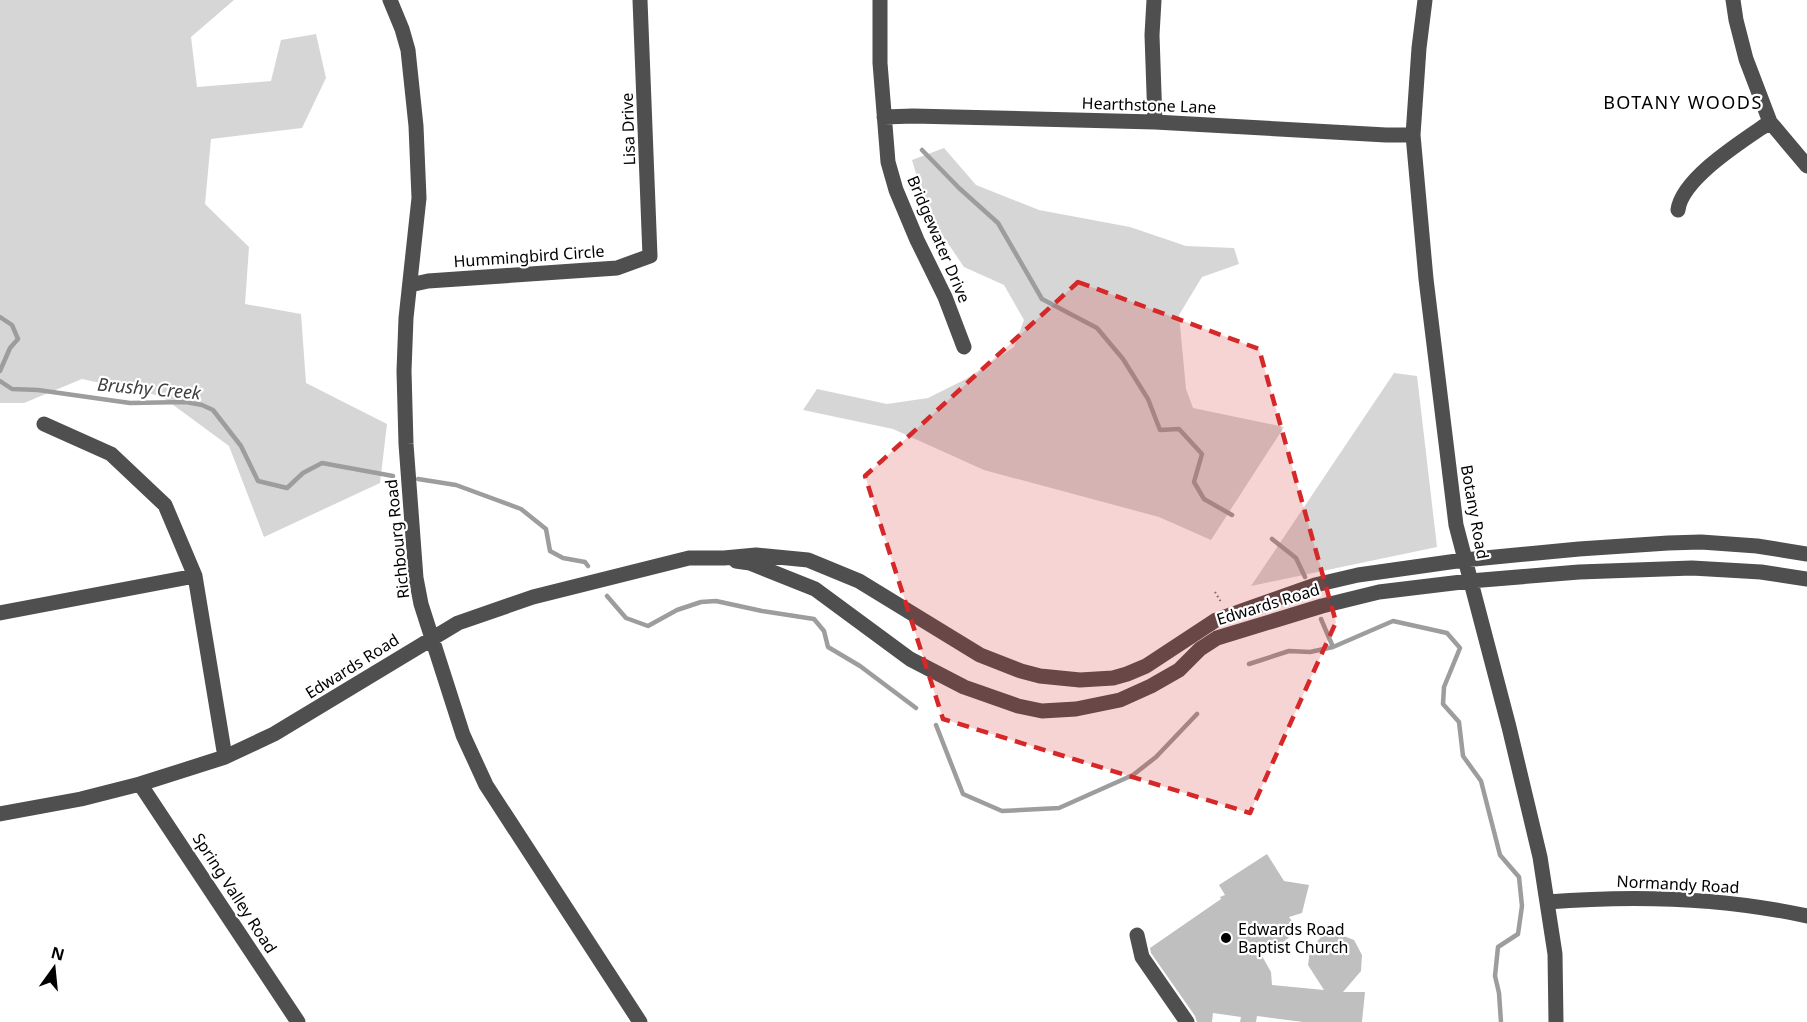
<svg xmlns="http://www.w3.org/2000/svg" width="1807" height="1022" viewBox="0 0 1807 1022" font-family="'Noto Sans',sans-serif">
<rect width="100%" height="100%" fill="#fff"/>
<path fill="#d6d6d6" d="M0,0H234L191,37L197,87L271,81L281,40L316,34L326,78L302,128L211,139L205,204L249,247L245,304L301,314L306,383L387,424L380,483L264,537L229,446L161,396L82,379L24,403H0Z
M944,148L976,185L1039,210L1130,227L1186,246L1234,248L1239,264L1202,277L1179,315L1186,389L1193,408L1284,427L1211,540L1159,517L984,470L893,429L803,410L817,389L887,404L928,398L966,379L1014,347L1024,320L1004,285L964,267L928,214L912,160Z
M1394,373L1417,376L1437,547L1251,586Z"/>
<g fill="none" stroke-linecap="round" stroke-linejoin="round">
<path stroke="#9d9d9d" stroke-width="4.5" d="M922,150L959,188L998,223L1042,299L1097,328L1123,359L1148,399L1160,430L1179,429L1202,454L1194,482L1204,499L1232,515
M0,317L12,325L18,339L10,348L0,371
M0,381L12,389L38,390L130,403L186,402L202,405L213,410L241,446L258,481L287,488L303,473L322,463L393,476
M418,479L456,485L521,509L546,529L550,551L563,558L585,562L588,566
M1272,539L1296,558L1305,577
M607,596L626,618L648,626L677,610L701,602L716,601L762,611L814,619L824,631L828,647L860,666L916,708
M1321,619L1333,647
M1249,664L1289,651L1310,652L1333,647L1393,621L1447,633L1460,648L1444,687L1443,704L1459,722L1463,756L1481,781L1500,855L1519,877L1522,906L1518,934L1498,947L1495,976L1499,993L1501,1022
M936,725L963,794L1002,811L1059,808L1133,775L1156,757L1197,714"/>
</g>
<path fill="#bfbfbf" d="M1267,854L1284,881L1309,885L1302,913L1289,917L1299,931L1262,956L1271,972L1272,985L1324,990L1308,965L1310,950L1321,937L1336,933L1354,940L1362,955L1361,971L1343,992H1365L1362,1022H1303L1257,1016L1256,1022H1240L1241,1017L1213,1013L1212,1022H1197L1195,1016L1151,953L1150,948L1221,899L1220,897L1225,895L1219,885Z"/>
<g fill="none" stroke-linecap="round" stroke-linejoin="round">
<path stroke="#717171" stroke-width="2" stroke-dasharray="1.5 3" stroke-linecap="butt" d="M1215,592L1221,602"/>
<path stroke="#4f4f4f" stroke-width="15" d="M390,0L402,29L408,50L416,126L419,198L406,318L404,371L406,444L416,578L421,604L463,735L486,785L640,1022
M880,0V63L888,162L896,190L917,240L945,297L964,347
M1154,0L1152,35L1155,122
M1425,0L1419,48L1413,135L1426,279L1456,525L1509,727L1540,857L1555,954L1556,1022
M1733,0L1736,20L1746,59L1770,122L1807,166
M884,117L913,116L1155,122L1386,135H1413
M1678,210C1682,178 1744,140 1770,122
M410,285L428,281L617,268L650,256L640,0
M44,424L111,454L165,505L195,576L225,757
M736,561L750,563L815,589L910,659L964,687L1018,706L1042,711L1076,709L1120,700L1151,686L1179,670L1200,649L1217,638L1322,606L1379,592L1470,581L1579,572L1692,568L1761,572L1807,579
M0,613L195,576
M140,784L298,1022
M0,814L81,799L140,784L225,757L274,734L458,623L533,597L689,558H724L756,555L808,560L859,581L980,655L1021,671L1040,676L1080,680L1113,678L1127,674L1146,666L1216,620L1315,585L1358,575L1464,560L1579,549L1668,543L1701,542L1757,546L1807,554
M1547,902C1634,895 1721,897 1807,916
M1137,935L1142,957L1187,1022"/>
</g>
<path fill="#d62828" fill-opacity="0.2" stroke="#d62828" stroke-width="4.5" stroke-dasharray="12 8" stroke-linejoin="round" d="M1078,282L1259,349L1336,622L1250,813L943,719L865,476Z"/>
<circle fill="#000" stroke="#fff" stroke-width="2" cx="1226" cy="938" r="6"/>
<g text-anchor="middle" stroke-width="4.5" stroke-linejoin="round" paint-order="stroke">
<g font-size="16" fill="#000" stroke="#fff">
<text transform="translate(1149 105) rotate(2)" y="6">Hearthstone Lane</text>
<text transform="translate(628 129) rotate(-92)" y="6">Lisa Drive</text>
<text transform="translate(939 239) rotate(67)" y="6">Bridgewater Drive</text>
<text transform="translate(529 256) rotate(-4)" y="6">Hummingbird Circle</text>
<text transform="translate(1475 512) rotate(80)" y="6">Botany Road</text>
<text transform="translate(397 539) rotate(-96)" y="6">Richbourg Road</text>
<text transform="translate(1268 604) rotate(-17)" y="6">Edwards Road</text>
<text transform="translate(352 666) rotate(-32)" y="6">Edwards Road</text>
<text transform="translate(1678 884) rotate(3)" y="6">Normandy Road</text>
<text transform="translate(235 893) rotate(57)" y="6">Spring Valley Road</text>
</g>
<g font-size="16" fill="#000" stroke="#fff" text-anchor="start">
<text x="1238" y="935">Edwards Road<tspan x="1238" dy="18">Baptist Church</tspan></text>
</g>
<g font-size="18" letter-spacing="1.5" fill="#000" stroke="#fff">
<text x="1683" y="109">BOTANY WOODS</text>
</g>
<g font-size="18" font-style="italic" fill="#3e3e3e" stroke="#fff">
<text transform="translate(149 389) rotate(5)" y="6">Brushy Creek</text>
</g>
</g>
<g transform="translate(54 968) rotate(15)" stroke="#ffffff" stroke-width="4.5" paint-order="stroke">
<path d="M0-4.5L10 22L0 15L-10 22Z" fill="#000000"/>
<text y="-9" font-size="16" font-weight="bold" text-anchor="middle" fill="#000000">N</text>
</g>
</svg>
